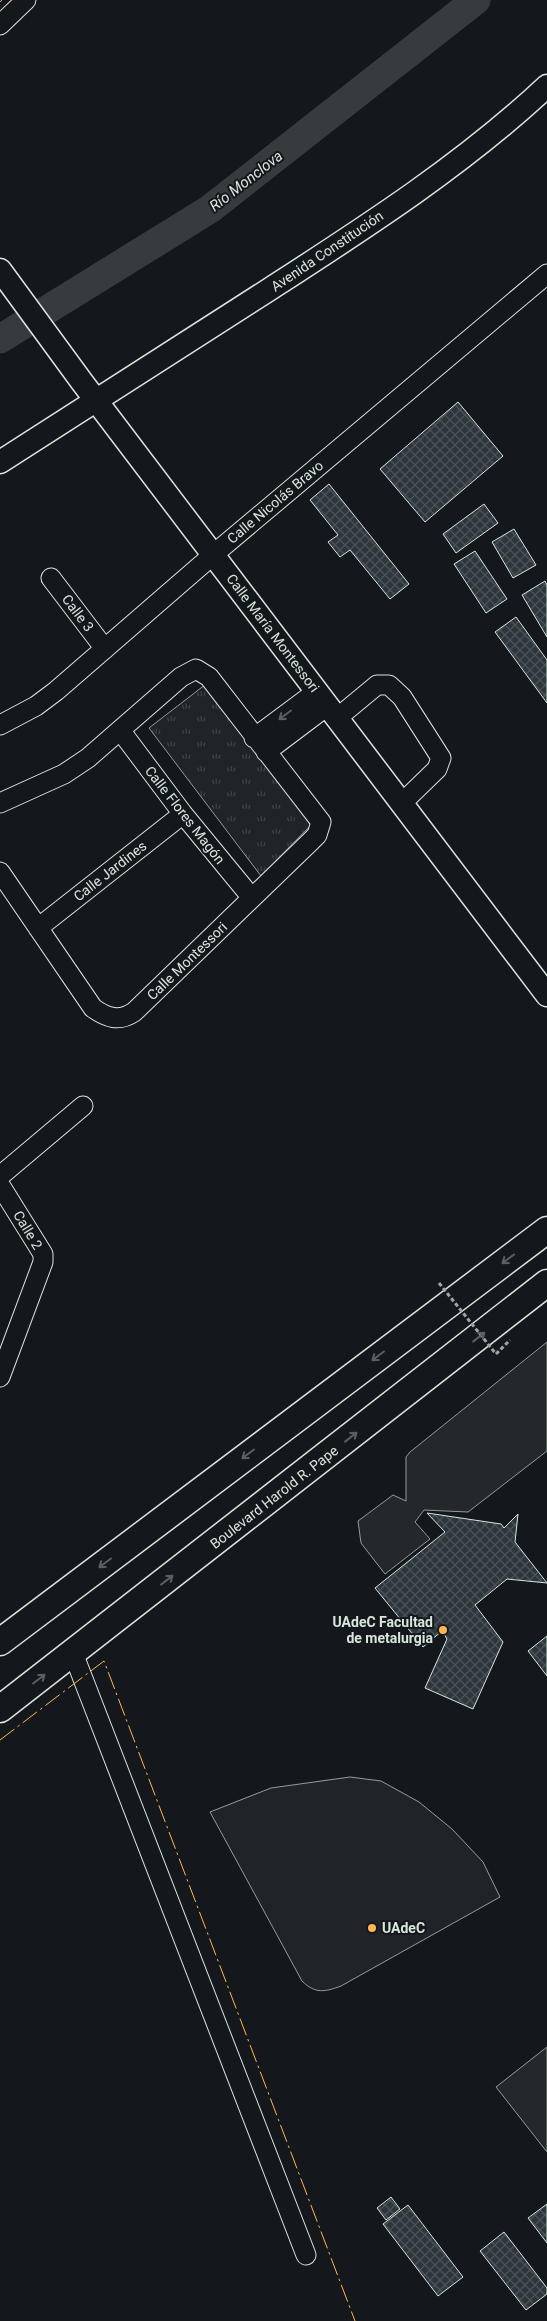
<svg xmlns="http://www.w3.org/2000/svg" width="547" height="2321" viewBox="0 0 547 2321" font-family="Roboto,sans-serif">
<defs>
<pattern id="park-tufts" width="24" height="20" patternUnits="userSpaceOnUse" patternTransform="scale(1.25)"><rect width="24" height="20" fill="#202428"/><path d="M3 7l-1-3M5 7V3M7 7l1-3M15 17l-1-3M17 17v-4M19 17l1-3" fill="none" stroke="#404447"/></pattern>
<pattern id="building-cross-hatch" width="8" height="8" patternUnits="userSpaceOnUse" patternTransform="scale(1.25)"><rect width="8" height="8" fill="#2c363c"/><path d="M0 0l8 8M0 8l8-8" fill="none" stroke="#4a5358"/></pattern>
</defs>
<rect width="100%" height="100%" fill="#14181c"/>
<path fill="#202428" stroke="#939e99" d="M350,1777L381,1781L419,1802L452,1829L483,1862L500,1897L341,1986C325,1992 315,1994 302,1981L210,1812L271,1788Z"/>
<path fill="url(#park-tufts)" stroke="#939e99" d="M210,681L315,821L261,876L149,728Z"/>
<path fill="#24282b" stroke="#939e99" d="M547,1342V1451L468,1512L424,1510L415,1522L430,1539L385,1574L361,1543L358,1521L393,1495L406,1501V1457L410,1452Z
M547,2047V2152L496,2087Z"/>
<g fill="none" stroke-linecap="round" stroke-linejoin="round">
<path stroke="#363b3e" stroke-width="29" d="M0,339L210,209L476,0"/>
</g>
<path fill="url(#building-cross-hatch)" stroke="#d8e6dc" d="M458,402L503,456L425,522L380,469Z
M329,484L409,584L390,599L350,550L340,557L328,542L338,535L310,500Z
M484,504L498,523L456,553L443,534Z
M514,529L536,565L513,578L492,542Z
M475,551L507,599L486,613L454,564Z
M545,581L547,585V637L522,595Z
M516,617L547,660V703L495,632Z
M427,1513L501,1524L504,1528L518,1514L515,1542L547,1583L507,1579L475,1605L503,1642L473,1709L425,1688L447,1639L442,1631L423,1647L375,1588L445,1532Z
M547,1636V1676L528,1651Z
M391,2197L400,2209L386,2220L377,2208Z
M547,2204V2243L528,2218Z
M408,2205L463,2277L438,2296L383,2224Z
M504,2232L547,2288V2294L526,2310L480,2251Z"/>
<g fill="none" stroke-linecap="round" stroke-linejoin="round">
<g stroke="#d8e6dc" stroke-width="21">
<path id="minor" d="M0,25L26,0
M51,578L105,649
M336,719L377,685H389L402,697L441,758L437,769L402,803
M0,725L36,706L56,691L214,554L547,274
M120,730L183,814L252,898
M254,738L316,692
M266,752L327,706
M0,803L64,774L88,758L181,677L196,669L209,677L321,822L317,835L310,842L134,1012C119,1022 107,1018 93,1008L0,872
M38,928L183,814
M0,1176L83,1106
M0,1185L43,1254V1262L0,1377
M73,1653L306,2255"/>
</g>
<g stroke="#d8e6dc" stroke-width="25">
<path id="major" d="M0,270L82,382L547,995
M0,462C90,405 180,347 270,289C366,227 464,164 547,86"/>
</g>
<g stroke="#d8e6dc" stroke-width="29">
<path id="highway" d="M0,1642L547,1230
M0,1709L547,1283"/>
</g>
<path stroke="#9da8a2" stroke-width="3" stroke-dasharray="4 2.5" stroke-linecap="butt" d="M496,1354L510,1340"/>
<use href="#minor" stroke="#14181c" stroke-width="19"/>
<use href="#major" stroke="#14181c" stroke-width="22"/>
<use href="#highway" stroke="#14181c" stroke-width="26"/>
<path stroke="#9da8a2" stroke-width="3" stroke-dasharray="4 2.5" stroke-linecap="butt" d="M439,1283L496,1354"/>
<path stroke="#ffb74d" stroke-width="1" stroke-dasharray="18 4 2.5 4" stroke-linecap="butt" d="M0,2L2,0
M0,1740L104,1661L355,2321"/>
</g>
<defs><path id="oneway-shaft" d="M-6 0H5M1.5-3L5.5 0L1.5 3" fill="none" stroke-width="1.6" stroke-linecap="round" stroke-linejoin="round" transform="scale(1.25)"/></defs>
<g stroke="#59605f">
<use href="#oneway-shaft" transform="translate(285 715) rotate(143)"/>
<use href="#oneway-shaft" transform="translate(508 1259) rotate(143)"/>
<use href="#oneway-shaft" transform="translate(479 1337) rotate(-38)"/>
<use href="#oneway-shaft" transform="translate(378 1356) rotate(143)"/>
<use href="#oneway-shaft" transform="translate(351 1437) rotate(-38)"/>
<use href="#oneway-shaft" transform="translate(248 1454) rotate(143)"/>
<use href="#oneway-shaft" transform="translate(105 1563) rotate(143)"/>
<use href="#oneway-shaft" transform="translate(167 1580) rotate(-38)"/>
<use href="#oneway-shaft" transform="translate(39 1679) rotate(-37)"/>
</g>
<g fill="#ffb74d" stroke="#14181c" stroke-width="2">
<circle cx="443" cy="1630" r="5"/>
<circle cx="372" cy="1928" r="5"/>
</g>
<g text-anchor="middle" stroke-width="4" stroke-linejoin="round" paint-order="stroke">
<g font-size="14" fill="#d8e6dc" stroke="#14181c">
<text transform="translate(327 251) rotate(-34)" y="5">Avenida Constitución</text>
<text transform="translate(275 502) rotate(-40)" y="5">Calle Nicolás Bravo</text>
<text transform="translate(78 613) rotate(53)" y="5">Calle 3</text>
<text transform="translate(273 633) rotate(53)" y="5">Calle María Montessori</text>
<text transform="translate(185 815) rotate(52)" y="5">Calle Flores Magón</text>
<text transform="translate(110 871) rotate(-38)" y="5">Calle Jardines</text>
<text transform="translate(187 961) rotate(-44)" y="5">Calle Montessori</text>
<text transform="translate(28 1230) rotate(59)" y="5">Calle 2</text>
<text transform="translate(274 1497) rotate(-38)" y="5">Boulevard Harold R. Pape</text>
</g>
<g font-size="14" font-weight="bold" fill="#d8e6dc" stroke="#14181c" text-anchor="end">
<text x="433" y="1627">UAdeC Facultad<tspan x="433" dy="16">de metalurgia</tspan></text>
<text x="382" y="1933" text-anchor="start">UAdeC</text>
</g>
<g font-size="15" font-style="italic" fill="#d8e6dc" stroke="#14181c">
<text transform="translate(246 181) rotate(-38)" y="5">Río Monclova</text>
</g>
</g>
</svg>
